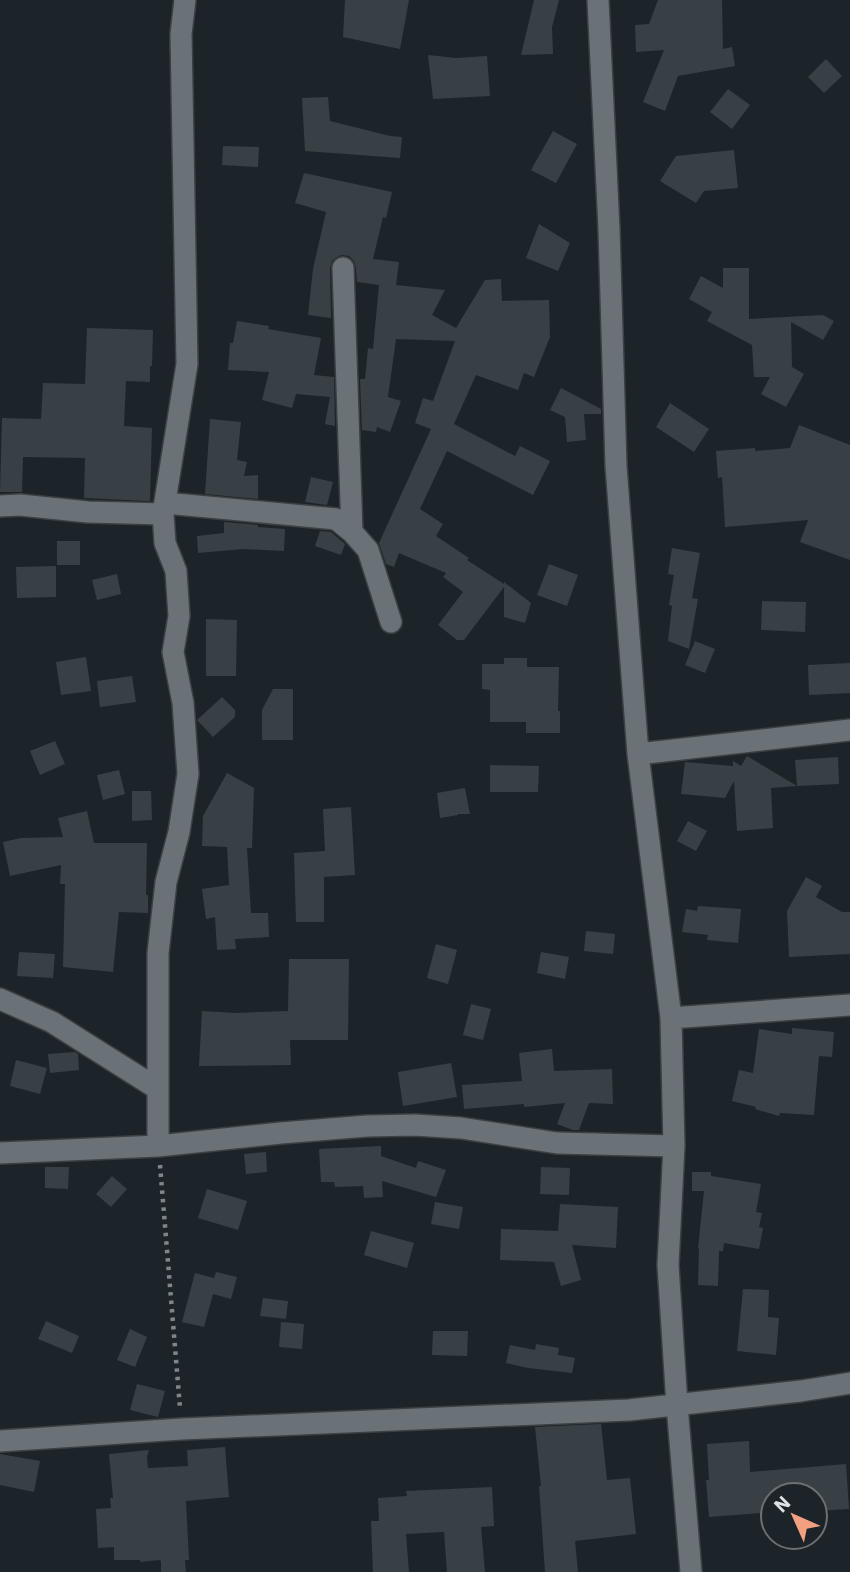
<svg xmlns="http://www.w3.org/2000/svg" width="850" height="1572" viewBox="0 0 850 1572" font-family="'IBM Plex Sans',sans-serif">
<rect width="100%" height="100%" fill="#1d2429"/>
<path fill="#384045" d="M345,0H409L400,49L343,37Z
M534,0H559L552,27L553,54L521,55Z
M658,0H722L723,49L732,47L735,66L678,76L665,111L643,102L664,50L636,52L635,25L649,24Z
M428,55L456,58L487,56L490,96L433,99Z
M826,59L842,76L824,93L808,77Z
M728,89L750,105L732,129L710,112Z
M328,97L330,121L390,136L402,137L400,158L305,151L302,98Z
M553,131L577,144L556,183L531,170Z
M223,146L259,147L258,167L222,165Z
M734,150L738,188L704,191L696,203L660,181L676,156Z
M304,173L392,192L386,218L383,217L373,259L399,262L396,285L445,290L432,315L456,328L485,280L501,279L502,301L549,300L550,337L534,377L524,373L518,390L476,375L454,424L515,456L520,446L550,461L533,495L447,451L420,509L443,524L436,536L469,558L467,560L504,584V582L531,603L525,623L504,617V587L464,640H457L438,625L463,592L443,577L446,573L399,553L394,567L386,564L379,543L431,429L415,423L423,398L433,401L455,341L396,339L388,397L401,401L390,432L377,427L376,432L362,430L360,379H365L368,348L373,349L379,285L357,282L356,268L354,261L349,256L342,255L337,257L332,261L330,268L331,318L308,315L313,269L326,212L295,203Z
M539,224L570,243L558,271L526,258Z
M723,268H749V319L823,315L834,321L823,340L791,322L792,367L804,374L786,407L761,394L770,377H754L752,345L707,321L712,312L689,299L701,276L723,288Z
M237,321L269,326L268,329L321,338L314,375L334,377L335,426L325,424L330,397L296,394L292,408L262,400L269,372L228,370L230,343H233Z
M87,328L153,330L152,366H150V382L126,381L124,426L152,428L150,501L84,498L85,458L23,457L22,492H0L2,418L41,419L43,383L85,384Z
M561,388L601,409V414H584L586,440L567,442L565,417L550,410Z
M670,403L709,429L694,452L656,427Z
M210,419L241,422L237,460L247,462L244,476L258,475V499L205,494Z
M799,425L850,445V560L800,542L808,520L725,527L722,477L718,478L716,451L755,448V451L790,448Z
M311,477L333,482L327,505L305,502Z
M224,522L258,525V527L285,529L284,551L243,549L198,553L197,536L224,533Z
M320,531L331,532L345,544L341,555L315,546Z
M57,541H80V565H57Z
M672,548L700,553L692,598L698,599L689,649L668,641L672,606L669,605L674,575L668,574Z
M549,564L578,575L567,606L537,595Z
M56,566V597L17,598L16,567Z
M117,574L121,594L97,600L92,580Z
M762,601L806,602L805,632L761,630Z
M206,619L237,620L236,676H206Z
M695,641L715,649L705,673L685,665Z
M86,657L91,691L61,695L56,662Z
M504,658H527V667H559L558,711H560V733H526V722H490V690L482,689V664H504Z
M850,663V693L809,695L808,665Z
M132,676L136,702L100,707L97,681Z
M273,689H293V740H262V710Z
M222,697L235,710V717L213,737L197,720Z
M55,741L65,764L40,775L30,751Z
M747,756L797,786L771,788L773,828L737,831L734,781L725,798L681,794L685,762L733,766V761L741,766Z
M838,757L839,784L797,786L795,760Z
M490,765L539,766L538,792H490Z
M119,770L125,794L103,800L97,775Z
M227,773L254,788L252,848H247L251,913H268L269,937L235,939L236,949L217,950L215,917L206,919L202,889L229,885L227,847L202,846L203,816Z
M465,788L470,814H458V815L440,818L437,793Z
M132,791H151L152,820L132,821Z
M351,807L355,875L324,877V922H296L294,853L325,851L323,809Z
M87,811L94,843H147L146,895H148V913L119,912L113,972L63,967L65,884H60L61,865L10,876L3,842L21,838L63,837L58,818Z
M688,821L707,831L696,851L677,841Z
M806,877L822,886L816,897L842,912H850V954L789,957L787,911Z
M698,906L741,909L738,943L707,940L708,935L682,932L686,909L697,911Z
M586,931L615,934L613,954L584,951Z
M436,944L457,950L448,984L427,978Z
M19,952L55,954L53,978L17,976Z
M541,952L569,957L565,979L537,973Z
M289,959H349L348,1040H290L291,1065L199,1066L202,1011L236,1013L288,1011Z
M471,1004L491,1009L483,1040L463,1035Z
M792,1028L834,1032L832,1057L819,1056L814,1115L780,1113L779,1116L755,1109L756,1107L732,1101L739,1070L753,1073L759,1029L792,1034Z
M552,1049L554,1071L612,1069L613,1104L589,1103L579,1130H573L557,1124L565,1103L524,1107V1104L464,1109L462,1085L522,1081L519,1053Z
M75,1052L78,1054L79,1070L50,1073L48,1054Z
M16,1060L47,1068L40,1094L10,1086Z
M451,1063L457,1097L403,1106L398,1072Z
M381,1146V1156L416,1168L418,1161L446,1170L436,1197L382,1181L383,1197L364,1198L363,1186L335,1187L334,1182H321L319,1149Z
M266,1152L267,1172L246,1174L244,1154Z
M45,1167H69L68,1189L45,1188Z
M541,1167L570,1168L569,1195L540,1194Z
M692,1172H711V1176L761,1184L756,1212L762,1213L759,1227L763,1228L759,1249L724,1243L723,1251H719L718,1286L698,1285L699,1248H698L704,1191H692Z
M112,1176L127,1189L111,1207L96,1194Z
M207,1189L247,1201L238,1230L198,1218Z
M435,1202L463,1207L459,1229L431,1224Z
M560,1204L618,1207L616,1248L572,1245L581,1280L561,1286L554,1262L500,1260L501,1229L558,1231Z
M371,1231L414,1243L407,1268L364,1255Z
M216,1272L237,1277L231,1299L213,1294L204,1327L182,1322L195,1273L214,1278Z
M743,1289L769,1290L768,1317L779,1318L776,1355L737,1351Z
M263,1298L288,1301L286,1319L260,1316Z
M46,1321L79,1336L72,1353L38,1339Z
M281,1322L304,1324L302,1349L279,1347Z
M130,1329L147,1337L135,1367L117,1360Z
M433,1331H468L467,1356L432,1355Z
M536,1344L559,1348L558,1355L575,1358L572,1373L528,1368L506,1363L510,1345L535,1350Z
M137,1384L165,1391L158,1417L130,1410Z
M601,1424L607,1480L630,1478L636,1534L575,1541L578,1572H545L539,1486H541L535,1427Z
M749,1441L750,1472L846,1464L849,1509L815,1511V1495H773V1512L709,1517L706,1480H709L707,1444Z
M225,1447L229,1497L186,1501L189,1560H185L186,1572H161V1561L159,1560L140,1562V1560H114V1547L98,1548L96,1509L111,1508L110,1498H113L109,1454L149,1450L147,1457L148,1468L188,1466L187,1450Z
M0,1454L40,1461L34,1492L0,1485Z
M492,1487L494,1526L481,1527L485,1572H447L444,1532L406,1534L409,1572H373L371,1521H379L378,1498L407,1496L406,1491Z"/>
<g fill="none" stroke-linecap="round" stroke-linejoin="round">
<g stroke="#3a4044" stroke-width="24">
<path id="street" d="M598,0L609,229L616,466L638,754L671,1018L674,1146L668,1265L677,1405L691,1572
M343,268L352,532
M165,503L336,519L352,532L368,550L391,622
M0,506L20,505L88,512L163,514L165,543L176,571L179,616L173,652L183,703L188,774L179,832L166,882L158,953V1146
M163,514L187,364L181,34L185,0
M638,754L850,730
M0,999L52,1022L158,1089
M671,1018L850,1005
M0,1153L158,1146L281,1133L367,1126L415,1125L461,1128L557,1143L674,1146
M0,1441L182,1429L629,1410L801,1391L850,1383"/>
</g>
<path stroke="#7f8589" stroke-width="4.5" stroke-dasharray="3.5 5" stroke-linecap="butt" d="M160,1165L180,1408"/>
<use href="#street" stroke="#6a7278" stroke-width="21"/>
</g>
<g transform="translate(794 1516) rotate(315)"><circle r="33" fill="#1d2429" stroke="#6a7074" stroke-width="2"/>
<path d="M0-5L12 26L0 18L-12 26Z" fill="#f3a081"/>
<text y="-10" font-size="19" font-weight="bold" text-anchor="middle" fill="#dde2e5">N</text>
</g>
</svg>
